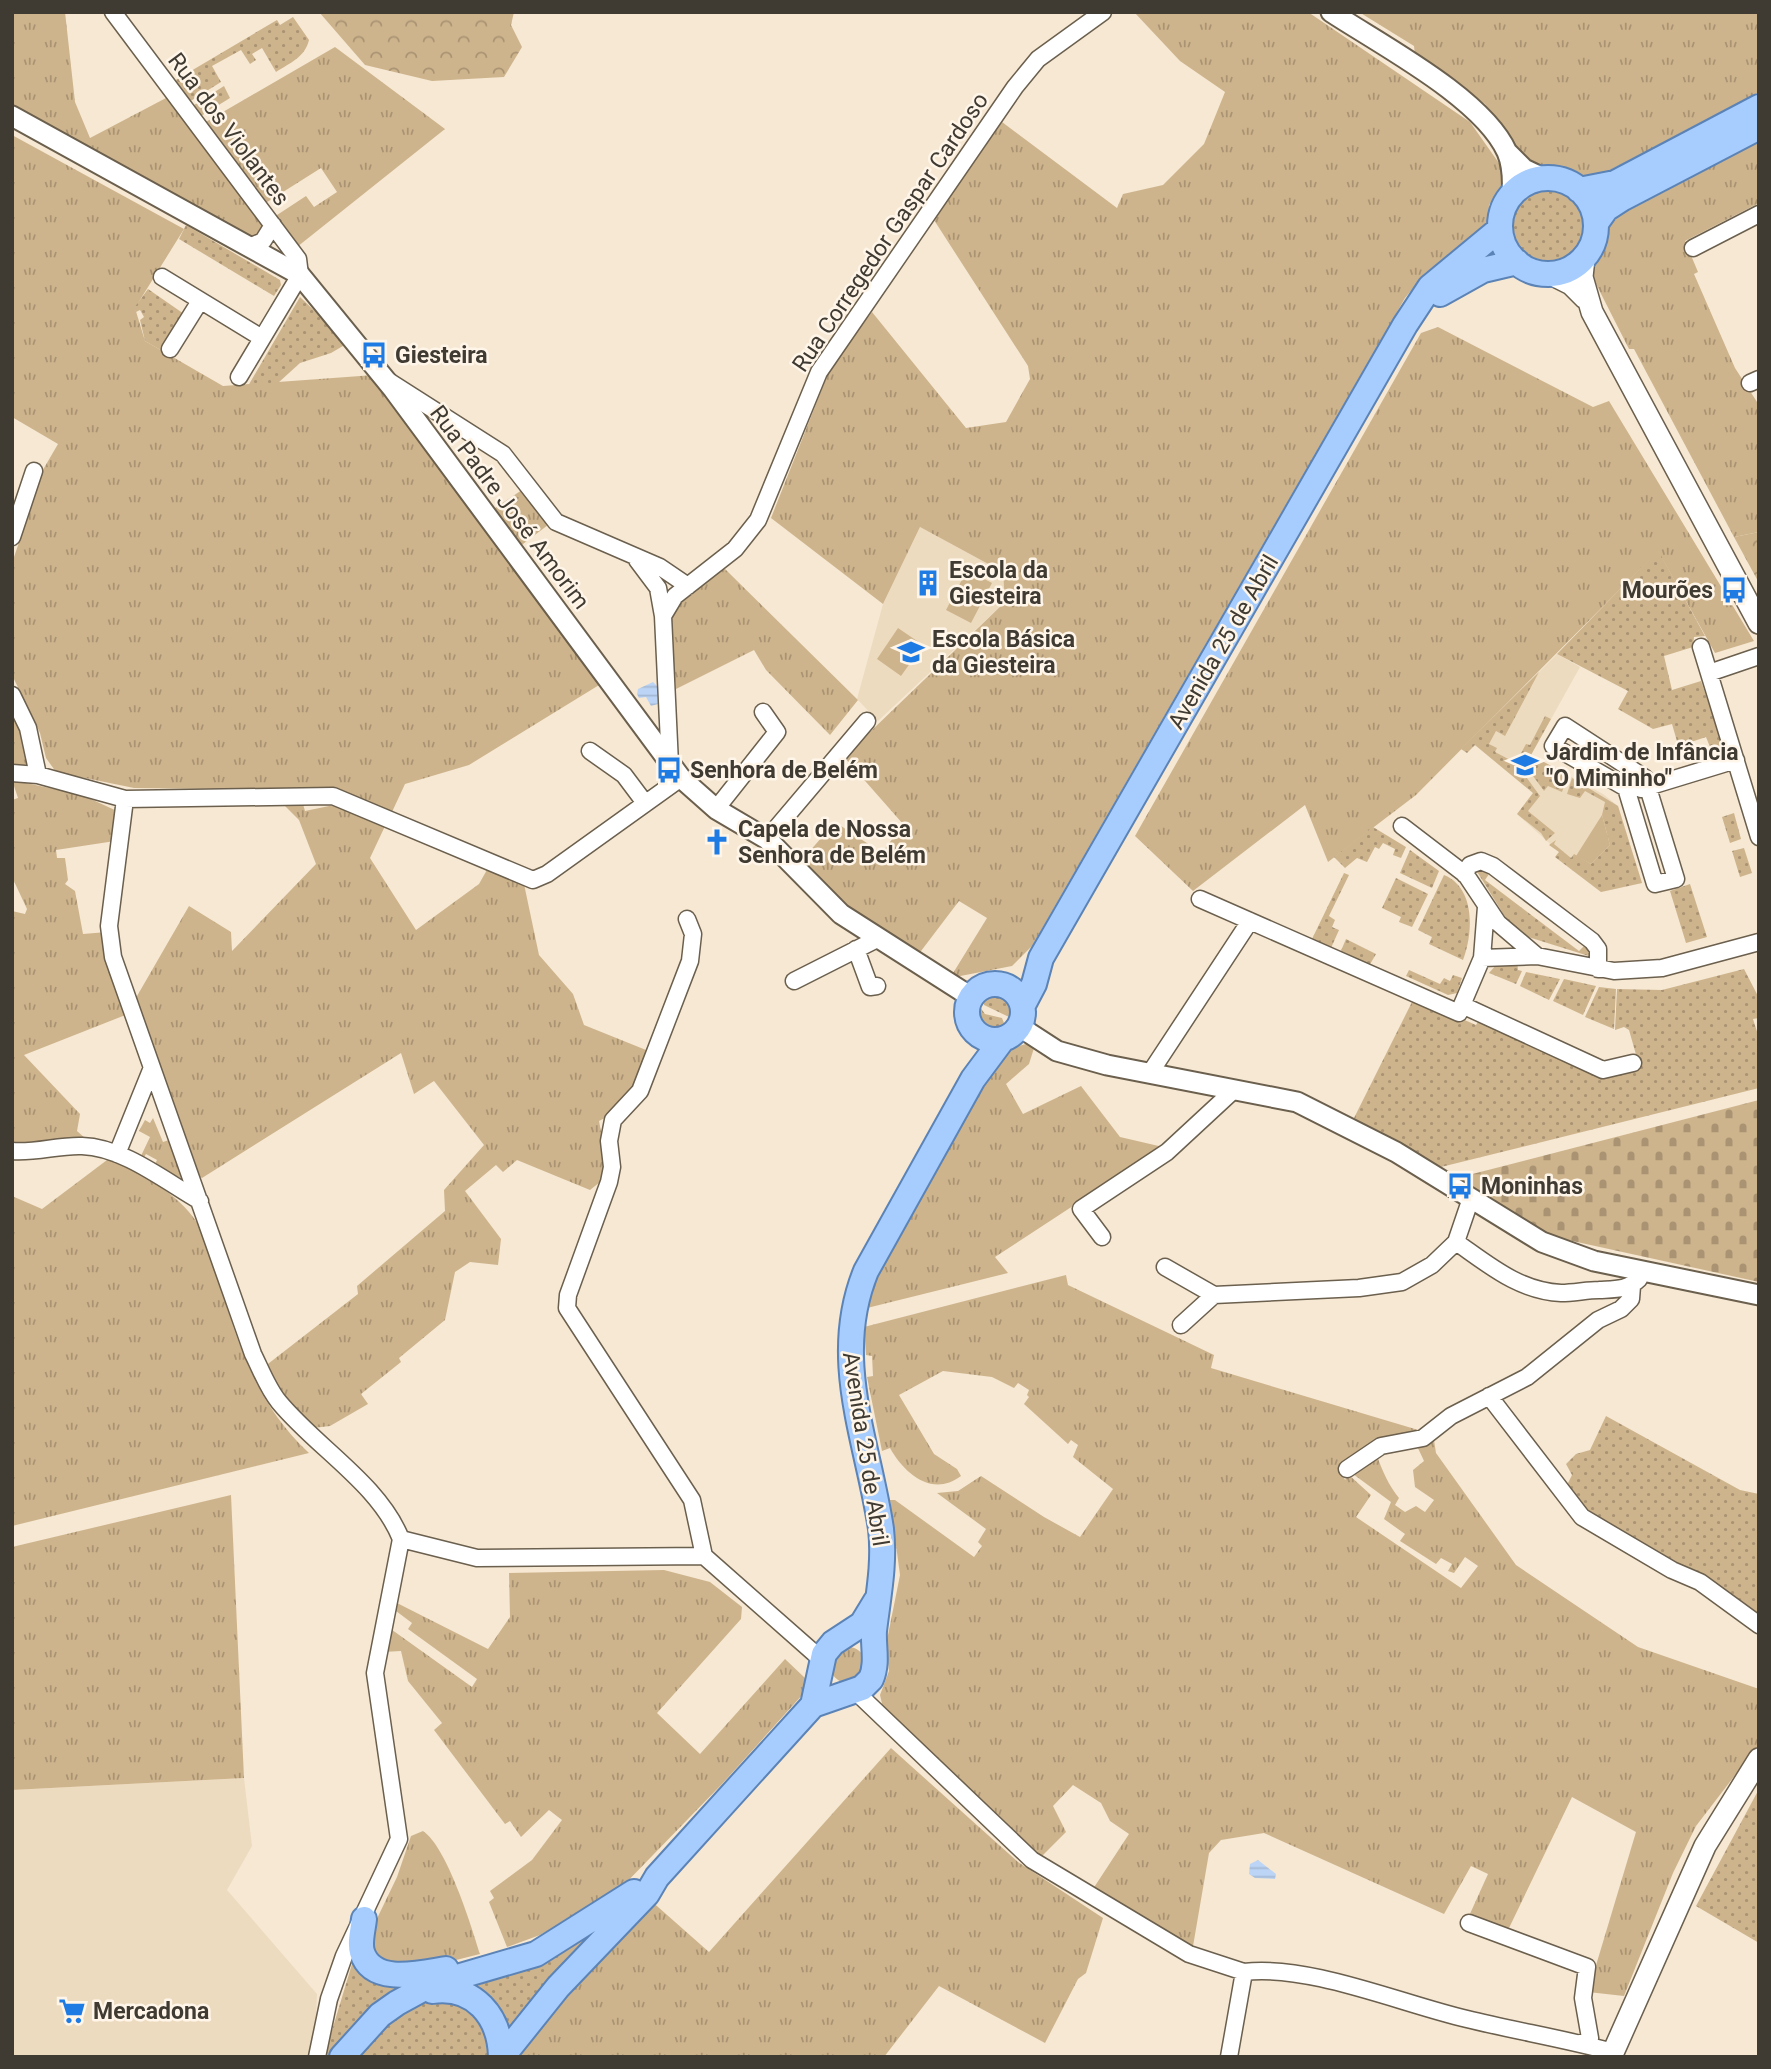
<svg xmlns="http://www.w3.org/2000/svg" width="1771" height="2069" viewBox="0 0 1771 2069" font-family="Roboto,sans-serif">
<defs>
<pattern id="grass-tufts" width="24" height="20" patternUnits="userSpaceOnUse" patternTransform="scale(1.75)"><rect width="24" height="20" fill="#ceb48c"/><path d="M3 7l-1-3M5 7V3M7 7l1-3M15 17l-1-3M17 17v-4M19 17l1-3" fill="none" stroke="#a99373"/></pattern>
<pattern id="forest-crowns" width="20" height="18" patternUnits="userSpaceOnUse" patternTransform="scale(1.75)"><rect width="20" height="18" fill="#ceb48c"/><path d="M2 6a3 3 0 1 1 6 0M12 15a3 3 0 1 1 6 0" fill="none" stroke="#a99373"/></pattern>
<pattern id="cemetery-stones" width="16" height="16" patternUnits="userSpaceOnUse" patternTransform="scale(1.75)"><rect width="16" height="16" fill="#ceb48c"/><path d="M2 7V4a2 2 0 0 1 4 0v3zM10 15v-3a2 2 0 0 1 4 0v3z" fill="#a99373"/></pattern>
<pattern id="garden-dots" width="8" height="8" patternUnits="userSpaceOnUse" patternTransform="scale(1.75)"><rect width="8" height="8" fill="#ceb48c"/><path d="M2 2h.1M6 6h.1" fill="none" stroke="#a99373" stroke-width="1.8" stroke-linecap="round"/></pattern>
<pattern id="water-rules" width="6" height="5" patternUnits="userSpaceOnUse" patternTransform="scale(1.75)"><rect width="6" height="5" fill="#bcd5f6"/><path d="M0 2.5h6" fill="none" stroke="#a3b8d3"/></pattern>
</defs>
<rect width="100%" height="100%" fill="#f6e8d3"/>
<path fill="#eddbc0" d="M920,527L1003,572L1005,602L878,721L857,699L883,604Z
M1557,654L1580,667L1531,755L1603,794L1618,806L1642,883L1601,892L1555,857L1559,852L1517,814L1533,793L1470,741Z
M244,1778L252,1846L227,1890L317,1994L314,2057H12V1790Z"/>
<path fill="url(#grass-tufts)" d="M12,12H65L75,102L90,138L166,98L264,228L262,233L250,240L12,108Z
M1134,12H1308L1470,122L1501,166L1504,183L1489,205L1487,229L1425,273L1405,298L1032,946L1012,966L950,978L987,918L959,901L918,955L842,910L802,860L835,822L882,853L903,824L844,757L1005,602L1003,572L920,527L883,604L771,518L831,366L872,312L966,428L1006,422L1030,379L1028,366L934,220L1002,122L1117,208L1123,194L1163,185L1204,144L1225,92L1180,61Z
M1359,12H1759V92L1597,177L1588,178L1528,161L1485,104L1415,56L1414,46Z
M335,47L445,129L297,247L274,217L306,196L314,207L337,192L321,168L264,204L204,123Z
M12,135L184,229L135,308L145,341L223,386L374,375L604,682L469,765L405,784L392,812L339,790L134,788L56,772L46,758L40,733L12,675V563L44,468L58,444L12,417Z
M1759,142V203L1685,241L1698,272L1694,274L1735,368L1759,405V532L1734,537L1634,349H1629L1593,278L1595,261L1611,224L1618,216Z
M1438,327L1593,407L1609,401L1754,641L1715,653L1658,551L1416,795L1328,862L1305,805L1193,891L1135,836L1421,333Z
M522,490L548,525L519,547L492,510Z
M724,568L858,700L830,735L766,670L754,650L676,689L669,618L681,603Z
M12,711C19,727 30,750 25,767L12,765Z
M12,780L82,795L117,811L115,841L56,850L57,858H65L68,880L65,884L75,891L83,934L107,932L128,1014L24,1055L80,1114L77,1131L86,1139L12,1147V911L25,914L27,909L12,877V800L18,798Z
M282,803L303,804L305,811L334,805L386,824L370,858L416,930L479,884L488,868L524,884L539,955L573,994L584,1025L651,1052C640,1077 626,1109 599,1121L605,1152V1178L590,1190L517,1160L503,1172L496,1165L465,1191L501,1239L498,1265L470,1262L455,1272L445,1320L399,1358L401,1362L361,1394L368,1404L330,1426L313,1428L285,1400L264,1367L358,1294L357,1286L445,1211L444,1190L484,1145L434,1081L414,1094L401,1053L202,1178L195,1174L133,1003L189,906L231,932L232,951L316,864L299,820Z
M1026,1044L1034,1048L1029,1064L1006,1084L1023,1114L1081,1086L1120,1137L1163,1147L995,1257L1008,1273L863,1309L874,1276L996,1064L1011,1048Z
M153,1118L163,1142L169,1140L186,1180L154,1166L157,1160L146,1154L143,1159L140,1158L150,1137L139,1131L145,1120L150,1123Z
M111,1157C148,1180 181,1193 203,1232C232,1315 242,1390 309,1453L12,1526V1196L42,1209Z
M1066,1275L1068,1285L1214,1355L1211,1368L1425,1432L1340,1468L1345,1480L1349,1475L1371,1495L1356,1517L1461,1588L1478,1566L1465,1557L1454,1573L1448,1571L1452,1564L1441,1558L1436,1564L1400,1541L1405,1534L1384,1519L1391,1502L1353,1474L1377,1456C1382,1470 1389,1486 1399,1498L1395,1505L1405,1512L1416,1506L1425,1512L1434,1500L1415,1487L1413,1470L1424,1461L1417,1446L1434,1440L1436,1453L1516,1565L1638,1647L1759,1689V1744L1696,1826L1673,1873L1624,1996L1588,1992L1636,1832L1572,1797L1509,1928L1469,1916L1488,1874L1471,1866L1444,1914L1264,1833L1221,1840L1209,1853L1192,1952L1091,1892L1129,1834L1110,1821L1101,1803L1073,1785L1053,1806L1066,1832L1038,1860L884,1712L880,1695L889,1671L886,1645L900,1575L890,1500H895L974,1557L982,1546L978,1542L986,1529L937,1493L958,1491L981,1476L1044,1517L1080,1537L1113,1489L1073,1457L1078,1445L1071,1440L1068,1444L1024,1404L1029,1397L1027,1395L1029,1390L1018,1383L1014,1388L992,1377L943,1371L899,1395L934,1454L957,1469L961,1476C932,1498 904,1473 890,1448L882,1451L867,1377L873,1376L872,1356L866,1355L864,1327Z
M231,1495L244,1778L12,1790V1547Z
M664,1570L710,1582L742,1607L741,1619L657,1713L700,1754L785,1659L805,1678L804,1693L722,1784L619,1890L540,1935L507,1947L489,1902L494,1898L490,1891L532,1860L562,1820L549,1810L521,1837L510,1821L505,1824L434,1730L442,1723L408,1681L401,1651L383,1652L388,1627L472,1687L477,1679L408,1629L412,1623L392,1608L395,1602L488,1649L510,1617L509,1573Z
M830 1665a18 18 0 1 1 36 0a18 18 0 1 1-36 0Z
M891,1748L1018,1862L1103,1918L1086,1973L1078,1979L1045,2043L939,1986L884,2057H513L649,1899L709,1952Z
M423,1831C447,1847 471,1925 480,1954L452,1961L392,1968L373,1954L371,1931L397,1877L411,1836Z"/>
<path fill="url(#forest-crowns)" d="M319,12H514L511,25L522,47L504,77L432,81L365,65Z
M1759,532V583L1734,537Z"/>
<path fill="url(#cemetery-stones)" d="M1759,1100V1282L1536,1233L1453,1179Z"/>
<path fill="#ceb48c" d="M967,570L992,583L971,623L946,610Z
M898,628L923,645L901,676L877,659Z
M1602,815L1610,845L1591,864L1576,856Z"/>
<path fill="url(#garden-dots)" d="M293,17L309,40C305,57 290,63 276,72L262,48L252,54L256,60L250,64L241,50L212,66L221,82L189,102L174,81L277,20L280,25Z
M224,86L230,98L201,116L194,105Z
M1510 223a38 38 0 1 1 76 0a38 38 0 1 1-76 0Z
M186,225L280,280L281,285L274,296L179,239Z
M148,289L187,316L164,352L145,341L140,320L144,317L140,310L136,312L134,308Z
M300,297L348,343L331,353L300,363L278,383L248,386Z
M1658,550L1705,636L1694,637L1693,647L1664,656L1672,690L1701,681L1722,741V748L1718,752L1715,746L1710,747L1706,737L1691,742L1694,752L1681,755L1672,724L1653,729L1618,709L1628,691L1557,654Z
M1539,672L1505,736L1496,731L1489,744L1497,748L1495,752L1516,763L1540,796L1528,811L1555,833L1546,841L1541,833L1517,814L1533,793L1475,745L1467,753L1461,749Z
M1545,716L1551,719L1531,755L1568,775L1562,792L1548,786L1544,791L1519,757L1526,744L1530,745Z
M1572,778L1618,806L1642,883L1601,892L1555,857L1559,852L1549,845L1556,840L1554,844L1571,858L1574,854L1591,864L1610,845L1602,815L1605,802L1585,791L1580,798L1567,794Z
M1734,813L1741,839L1730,843L1722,817Z
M1373,827L1406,847L1401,858L1393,855L1395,849L1383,843L1379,849L1375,847L1367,862L1357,858L1345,868L1334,857Z
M1744,848L1752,873L1740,877L1732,851Z
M1410,850L1439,871L1432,888L1400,873Z
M1481,868L1489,874L1485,880L1579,951L1585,945L1594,953L1592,957L1525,936L1509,923L1476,870Z
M1344,873L1349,875L1329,916L1335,920L1332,927L1339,930L1331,948L1312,939Z
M1444,875C1476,888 1473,934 1463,960L1429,944L1432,937L1418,930Z
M1396,878L1428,894L1412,927L1399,922L1401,917L1382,908Z
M1690,884L1707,937L1686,943L1670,891Z
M1346,939L1376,954L1369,966L1340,953Z
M1517,961L1518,970L1522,971L1516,984L1489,973L1497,964Z
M1744,969L1759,998V1018L1753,1019L1759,1038V1088L1441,1167L1353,1120L1414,998L1476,1025L1481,1017L1604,1075L1637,1058L1629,1030L1624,1027L1615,1030L1617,989L1662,990Z
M1409,970L1440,984L1444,978L1450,981L1453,975L1462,978L1457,993L1448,995L1406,976Z
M1526,972L1560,979L1549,1000L1520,986Z
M1564,979L1596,986L1583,1015L1553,1001Z
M1599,987L1616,989L1614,1029L1585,1017Z
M991,993L1003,995L1012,1004L1011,1023L1009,1017L984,1005L982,998Z
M977,1003L985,1014L1002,1018L1006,1028L991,1033C978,1026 972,1017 977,1003Z
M1606,1416L1740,1490L1759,1494V1617L1693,1572L1586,1509L1567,1485L1572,1475L1566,1464L1576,1454L1590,1450Z
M1759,1789V1943L1696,1906Z
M601,1931L507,2037L474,1987L542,1961Z
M352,1964L376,1983L411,1986L334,2057H324Z
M456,1995L488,2025L492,2057H351L365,2038L415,2000Z"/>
<path fill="url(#water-rules)" d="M653,682L657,686L658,704L651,706L646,697L639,698L637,694L638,689Z
M1258,1860L1276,1874L1275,1879L1255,1878L1249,1874L1250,1864Z"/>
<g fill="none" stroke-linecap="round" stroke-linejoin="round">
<g stroke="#6b5f4d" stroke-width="19">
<path id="minor" d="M113,12L298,259L300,275L239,377
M249,247L263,241L273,225
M1693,248L1759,214
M162,277L262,338
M170,349L200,301
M387,380L503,454L556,522L660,567L688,586
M1750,383L1759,379
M12,537L34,471
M637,560L658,588L663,616
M1701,647L1759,837
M1709,673L1759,656
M12,695L28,728L38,775
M1565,726L1645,778L1676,879L1655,884L1626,788L1553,746Z
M590,751L624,775L645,803
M670,764L663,616L675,596L735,549L758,520L819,372L1015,87L1038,59L1103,12
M12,773L38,775L125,799L109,926L113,957L253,1354C261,1370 268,1389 279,1402C317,1448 379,1484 401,1539
M1641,789L1736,760
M125,799L333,796L533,880L547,874L681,778
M716,809L777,732L763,712
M1402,826L1466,875L1498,923L1537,956
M767,839L867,721
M1464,874L1470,865L1481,861L1493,866L1592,941L1598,949V969
M1200,899L1459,1013L1462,1005
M687,919L693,934L690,961L640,1091L613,1120L609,1141L612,1167L609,1182L568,1295L567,1308L692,1500L704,1556L822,1660
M856,949L870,987L877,986
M1482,958L1486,907
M794,981L879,938
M1633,1063L1603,1070L1462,1005L1482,958L1537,956L1614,971L1662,968L1759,942
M1150,1073L1250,921
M12,1151C37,1153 58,1145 82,1146C123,1147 165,1181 200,1201
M117,1154L151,1070
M1102,1237L1081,1209L1167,1152L1234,1090
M1456,1242C1489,1265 1519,1291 1561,1293C1574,1293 1587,1290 1599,1290C1614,1289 1628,1290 1639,1279
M1165,1267L1214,1295
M1181,1325L1214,1295L1359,1288L1402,1282L1432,1265L1456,1242L1471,1198
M1489,1396L1582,1517L1672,1570L1700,1582L1759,1625
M1347,1469L1381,1446L1423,1438L1451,1416L1527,1377L1598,1320L1621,1309L1631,1299L1632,1286
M855,1691L1032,1860L1189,1954L1244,1972
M1469,1923L1587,1967L1583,1998L1590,2038L1582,2043
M317,2057L329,1999L344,1956L399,1839L375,1673L401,1539L477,1558L704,1556
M1229,2057L1244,1972C1309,1964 1402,2004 1467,2019C1516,2031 1565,2039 1613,2052"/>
</g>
<g stroke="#6b5f4d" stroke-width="23">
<path id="tertiary" d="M1331,12C1381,45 1483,98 1507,152C1513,166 1513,180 1512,195
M12,116L300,275L393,389L681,778L716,809L767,839L841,914L971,997
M1508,153L1524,169L1545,179
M1020,1027L1057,1051L1107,1065L1297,1102L1396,1152L1542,1242L1594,1261L1759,1295"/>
</g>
<g stroke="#6b5f4d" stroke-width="24">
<path id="secondary" d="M1584,258L1582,277L1592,312L1759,623
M1551,274L1571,284L1585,298
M1611,2057L1705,1846L1759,1759"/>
</g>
<g stroke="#5c83b6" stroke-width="28">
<path id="primary" d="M1500 226a48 48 0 1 1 96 0a48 48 0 1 1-96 0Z
M1579,190L1615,183L1759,107
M1596,223L1606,209L1623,198L1759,127
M1440,294L1483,270L1517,262
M967 1012a28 28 0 1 1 56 0a28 28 0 1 1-56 0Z
M1023,1005L1034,984L1041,958L1405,325L1430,287L1500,229
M813,1705L824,1654L833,1643L862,1624L876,1601
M364,1919C363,1929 359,1942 362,1952C372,1986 421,1973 446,1969
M432,1991C474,1985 500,2016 501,2057
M342,2057L380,2015L397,2003L430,1985L536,1954L634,1892
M502,2057L558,1987L647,1894L657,1877L813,1705L862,1688L871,1679C878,1663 873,1647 874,1631C878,1597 885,1564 881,1529C868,1441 830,1359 866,1271L973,1079L1002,1040"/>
</g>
<use href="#minor" stroke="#fff" stroke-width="16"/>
<use href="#tertiary" stroke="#fff" stroke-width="19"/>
<use href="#secondary" stroke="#fff" stroke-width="21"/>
<use href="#primary" stroke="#a6cdfe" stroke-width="24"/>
</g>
<defs>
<g id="bus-bare" transform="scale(2.1)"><path d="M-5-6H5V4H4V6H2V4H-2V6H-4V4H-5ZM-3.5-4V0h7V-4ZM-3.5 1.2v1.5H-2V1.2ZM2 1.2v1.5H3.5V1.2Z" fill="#1f7be4" stroke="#fff6e9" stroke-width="2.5" paint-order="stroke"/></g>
<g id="building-bare" transform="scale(2.1)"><path d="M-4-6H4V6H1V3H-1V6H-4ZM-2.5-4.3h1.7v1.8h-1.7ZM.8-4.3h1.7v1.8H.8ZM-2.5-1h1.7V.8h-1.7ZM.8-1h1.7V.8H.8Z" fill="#1f7be4" stroke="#fff6e9" stroke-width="2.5" paint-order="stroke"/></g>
<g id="school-bare" transform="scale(2.1)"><path d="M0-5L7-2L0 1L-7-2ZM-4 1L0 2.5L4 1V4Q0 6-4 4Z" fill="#1f7be4" stroke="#fff6e9" stroke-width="2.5" paint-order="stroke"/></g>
<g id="church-bare" transform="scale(2.1)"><path d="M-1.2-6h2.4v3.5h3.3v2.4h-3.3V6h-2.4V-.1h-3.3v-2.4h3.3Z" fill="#1f7be4" stroke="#fff6e9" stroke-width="2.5" paint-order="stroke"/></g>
<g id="supermarket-bare" transform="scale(2.1)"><path d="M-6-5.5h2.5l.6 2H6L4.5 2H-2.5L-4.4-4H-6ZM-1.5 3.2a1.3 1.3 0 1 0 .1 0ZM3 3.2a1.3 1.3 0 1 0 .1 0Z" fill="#1f7be4" stroke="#fff6e9" stroke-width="2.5" paint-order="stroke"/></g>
</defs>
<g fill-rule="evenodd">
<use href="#bus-bare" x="374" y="355"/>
<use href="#building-bare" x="928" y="583"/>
<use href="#bus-bare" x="1734" y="590"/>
<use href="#school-bare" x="911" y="652"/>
<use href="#school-bare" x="1525" y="765"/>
<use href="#bus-bare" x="669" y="770"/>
<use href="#church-bare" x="717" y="842"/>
<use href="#bus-bare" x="1460" y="1186"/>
<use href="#supermarket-bare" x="72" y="2011"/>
</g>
<g text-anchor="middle" stroke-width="5" stroke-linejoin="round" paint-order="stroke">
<g font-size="23" fill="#3f3a32" stroke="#fff6e9">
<text transform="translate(229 129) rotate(53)" y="8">Rua dos Violantes</text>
<text transform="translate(890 232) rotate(-56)" y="8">Rua Corregedor Gaspar Cardoso</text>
<text transform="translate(510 507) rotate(53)" y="8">Rua Padre José Amorim</text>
<text transform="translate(1223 642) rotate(-60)" y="8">Avenida 25 de Abril</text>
<text transform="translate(866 1449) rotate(81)" y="8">Avenida 25 de Abril</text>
</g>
<g font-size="23" font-weight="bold" fill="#3f3a32" stroke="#fff6e9" text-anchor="start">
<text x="395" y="363">Giesteira</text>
<text x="949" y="578">Escola da<tspan x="949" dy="26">Giesteira</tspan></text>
<text x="1713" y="598" text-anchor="end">Mourões</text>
<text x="932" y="647">Escola Básica<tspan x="932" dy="26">da Giesteira</tspan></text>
<text x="1546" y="760">Jardim de Infância<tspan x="1546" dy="26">"O Miminho"</tspan></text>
<text x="690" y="778">Senhora de Belém</text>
<text x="738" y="837">Capela de Nossa<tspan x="738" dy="26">Senhora de Belém</tspan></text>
<text x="1481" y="1194">Moninhas</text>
<text x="93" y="2019">Mercadona</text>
</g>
</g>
<rect width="1771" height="2069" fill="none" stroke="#3f3a32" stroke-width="28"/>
</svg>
